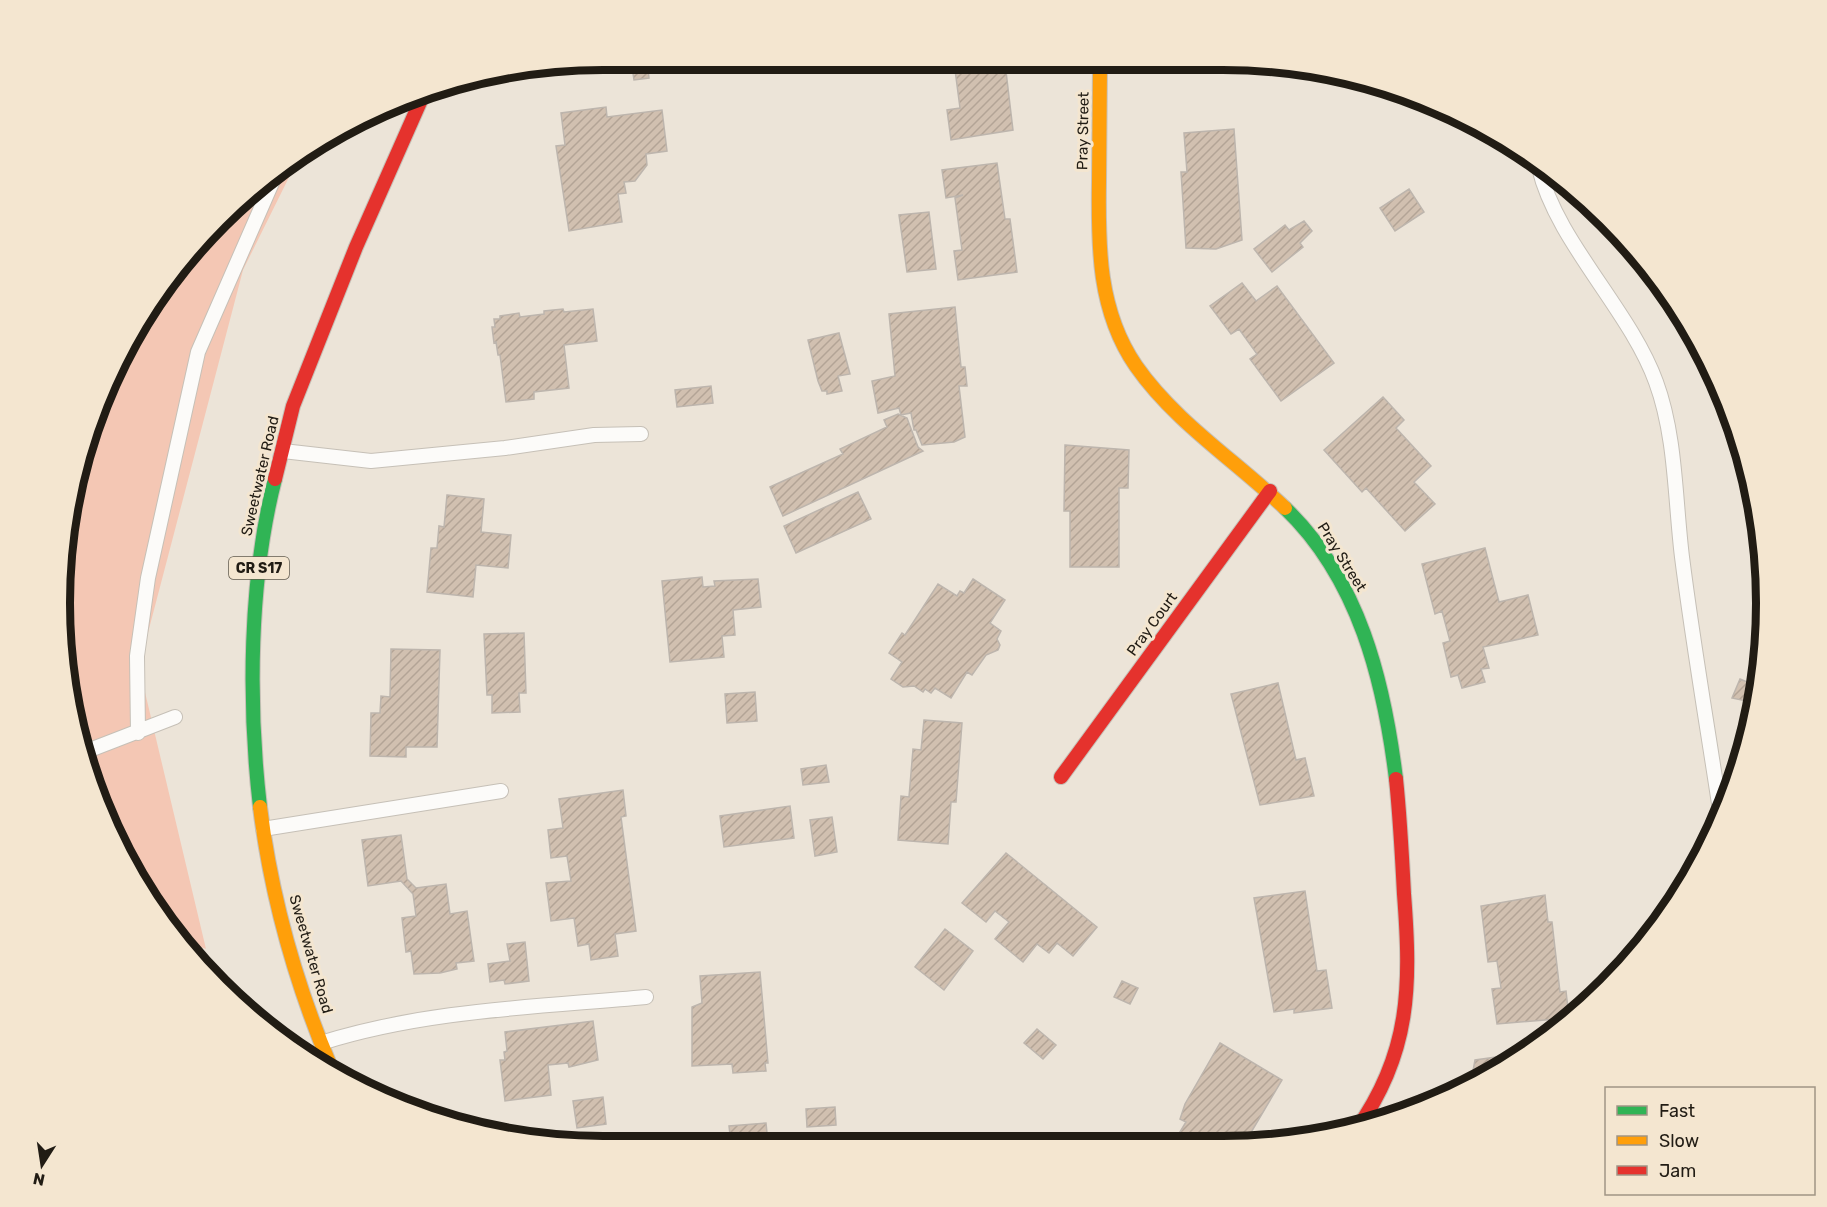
<svg xmlns="http://www.w3.org/2000/svg" width="1827" height="1207" viewBox="0 0 1827 1207" font-family="Rubik,sans-serif">
<defs>
<pattern id="building-hatch" width="6" height="6" patternUnits="userSpaceOnUse" patternTransform="scale(1.5)"><rect width="6" height="6" fill="#d1c0b0"/><path d="M-1 1l2-2M0 6l6-6M5 7l2-2" fill="none" stroke="#b3a496"/></pattern>
</defs>
<rect width="100%" height="100%" fill="#ece4d8"/>
<path fill="#f4c7b4" d="M302,151L243,270L139,667L206,949L188,942L133,876L78,744L61,568L89,428L172,273Z"/>
<path fill="url(#building-hatch)" stroke="#bdb5ad" stroke-width="1.5" d="M604,60H647L649,78L634,80L632,67L573,73V65Z
M954,62L1005,63L1013,130L951,140L947,110L960,108Z
M606,107L607,117L662,110L667,151L646,154L647,165L635,181L624,182L626,193L618,194L622,222L569,231L556,146L565,145L561,113Z
M1234,129L1242,240L1216,249L1186,248L1181,172H1187L1184,133Z
M997,163L1005,219H1010L1017,272L958,280L954,251L962,250L955,198L963,195L946,198L942,170Z
M1409,189L1424,212L1395,231L1380,208Z
M929,212L936,269L907,272L899,215Z
M1304,221L1312,231L1300,243L1303,247L1272,272L1254,249L1285,225L1289,230Z
M1242,283L1256,301L1277,286L1334,363L1281,401L1250,359L1257,354L1239,329L1231,334L1210,306Z
M955,307L961,367H965L967,386H959L965,437L954,442L922,445L916,430H914L911,413L901,415L899,408L878,413L872,381L895,376L889,314Z
M563,309L564,312L593,309L597,341L564,345L569,388L534,392V399L506,402L500,355H498L496,342L494,343L492,327H495L494,319H500V316L519,313L520,317L544,314V311Z
M839,333L850,374L838,376L842,391L827,394V391H822L818,381L808,340Z
M1713,375H1715L1724,397L1720,398Z
M711,386L713,403L677,407L675,390Z
M1383,397L1404,420L1396,428L1431,466L1414,482L1435,504L1405,531L1366,488L1362,492L1324,450Z
M898,414L907,418L918,447L923,451L783,516L770,487L843,454L840,449L887,427L884,420Z
M1065,445L1129,450L1128,488H1119V567H1070V511H1064Z
M858,492L871,519L796,553L784,526Z
M447,495L484,499L481,532L511,535L508,568L476,565L473,597L427,592L431,548H437L439,526L444,527Z
M1485,548L1499,602L1528,595L1538,635L1483,647L1489,668L1481,669L1485,682L1462,688L1458,675L1451,677L1443,643L1450,641L1442,611L1435,614L1422,564Z
M702,577L703,587L715,586L714,581L758,579L761,607L733,610L735,635L722,636L724,657L670,662L662,581Z
M973,579L1005,600L990,623L1001,631L997,639L1000,645L998,650L986,655L972,675L967,672L951,698L935,688L931,693L925,689L923,692L914,686L903,687L891,679L902,662L889,653L902,633L905,635L938,584L957,596L960,591L964,593Z
M524,633L526,693H519L520,712L492,713V695H487L484,634Z
M391,649L440,650L437,747H406V757L370,756L371,713H380L381,696L390,697Z
M1740,679L1754,685L1746,701L1732,698Z
M1278,683L1296,760L1305,758L1314,796L1260,805L1231,694Z
M755,692L757,721L727,723L725,694Z
M924,720L962,723L956,802H951L948,844L898,840L901,796L909,797L913,749L921,750Z
M826,765L829,782L803,785L801,769Z
M623,790L626,816L621,817L636,931L615,934L618,956L591,960L589,944L578,946L574,918L551,921L546,883L571,881L567,856L551,858L548,830L563,828L559,799Z
M790,806L794,838L724,847L720,816Z
M832,817L837,852L815,856L810,820Z
M401,835L407,879L416,888L446,884L450,914L467,911L474,961L456,963L457,969L440,973L414,974L411,951L406,952L402,918L416,916L413,894L401,881L368,886L362,840Z
M1006,853L1097,927L1073,956L1057,943L1049,953L1037,944L1023,962L995,939L1009,922L995,911L986,922L962,903Z
M1305,891L1317,971L1326,970L1332,1008L1294,1013V1009L1274,1012L1254,898Z
M1545,895L1548,922H1552L1560,992L1566,991L1569,1018L1497,1024L1492,989L1501,988L1497,961L1488,962L1481,906Z
M945,929L973,951L944,990L915,967Z
M525,942L529,981L505,984L504,980L490,982L488,964L510,961L507,944Z
M760,972L768,1063H765L766,1071L733,1073L732,1064L692,1066V1007L702,1003L700,976Z
M1122,981L1138,988L1130,1004L1114,997Z
M593,1021L598,1060L569,1067L568,1063L548,1065L551,1095L505,1101L500,1060H505L504,1052L507,1051L505,1032Z
M1037,1029L1056,1045L1043,1059L1024,1043Z
M1220,1043L1282,1080L1243,1146L1172,1145L1186,1122L1180,1119L1185,1104Z
M1525,1053L1470,1087L1475,1060Z
M603,1097L606,1124L577,1128L573,1101Z
M835,1107L836,1125L807,1127L806,1109Z
M766,1123L768,1143H731L729,1126Z"/>
<g fill="none" stroke-linecap="round" stroke-linejoin="round">
<g stroke="#c6c0b7" stroke-width="16">
<path id="lane" d="M1539,168C1556,241 1630,310 1656,382C1676,436 1675,500 1682,557C1693,644 1708,730 1721,817
M283,451L371,461L505,448L594,435L641,434
M138,733L137,656L148,578L198,352L275,176
M82,753L175,717
M263,829L501,791
M321,1043C425,1010 538,1007 646,997"/>
</g>
<g stroke="#c6c0b7" stroke-width="16">
<path id="fast" d="M1285,508C1359,579 1384,681 1396,779
M260,807C248,703 249,580 275,479"/>
</g>
<g stroke="#c6c0b7" stroke-width="16">
<path id="slow" d="M1100,63C1100,103 1099,142 1099,182C1098,246 1098,311 1136,366C1175,422 1236,461 1285,508
M260,807C271,895 296,984 330,1065"/>
</g>
<g stroke="#c6c0b7" stroke-width="16">
<path id="jam" d="M275,479L293,406L356,247L425,91
M1061,777L1270,491
M1356,1130C1411,1053 1411,985 1404,894C1402,855 1400,817 1396,779"/>
</g>
<use href="#lane" stroke="#fcfbf9" stroke-width="14"/>
<use href="#fast" stroke="#30b455" stroke-width="14"/>
<use href="#slow" stroke="#ff9f0a" stroke-width="14"/>
<use href="#jam" stroke="#e5322d" stroke-width="14"/>
</g>
<g text-anchor="middle" stroke-width="6" stroke-linejoin="round" paint-order="stroke">
<rect fill="#f4e6d0" stroke="#60594c" stroke-width="1.5" x="229" y="557" width="60" height="22" rx="4.5"/>
<g font-size="14" font-weight="bold" fill="#211c14">
<text x="259" y="573">CR S17</text>
</g>
<g font-size="15" fill="#211c14" stroke="#f4e6d0">
<text transform="translate(1083 131) rotate(-89)" y="5">Pray Street</text>
<text transform="translate(260 476) rotate(-77)" y="5">Sweetwater Road</text>
<text transform="translate(1342 557) rotate(58)" y="5">Pray Street</text>
<text transform="translate(1152 624) rotate(-54)" y="5">Pray Court</text>
<text transform="translate(311 954) rotate(74)" y="5">Sweetwater Road</text>
</g>
</g>
<path d="M0 0H1827V1207H0ZM603 70H1223A533 533 0 0 1 1756 603V603A533 533 0 0 1 1223 1136H603A533 533 0 0 1 70 603V603A533 533 0 0 1 603 70Z" fill="#f4e6d0" fill-rule="evenodd"/>
<path fill="none" stroke="#211c14" stroke-width="8" d="M603 70H1223A533 533 0 0 1 1756 603V603A533 533 0 0 1 1223 1136H603A533 533 0 0 1 70 603V603A533 533 0 0 1 603 70Z"/>
<rect x="1605" y="1087" width="210" height="108" fill="#f4e6d0" stroke="#a09585" stroke-width="1.5"/>
<rect x="1617" y="1106" width="30" height="9" fill="#30b455" stroke="#a09585" stroke-width="1.5"/>
<text x="1659" y="1117" font-size="18" fill="#211c14">Fast</text>
<rect x="1617" y="1136" width="30" height="9" fill="#ff9f0a" stroke="#a09585" stroke-width="1.5"/>
<text x="1659" y="1147" font-size="18" fill="#211c14">Slow</text>
<rect x="1617" y="1166" width="30" height="9" fill="#e5322d" stroke="#a09585" stroke-width="1.5"/>
<text x="1659" y="1177" font-size="18" fill="#211c14">Jam</text>
<g transform="translate(42 1165) rotate(192)" stroke="#f4e6d0" stroke-width="4.5" paint-order="stroke">
<path d="M0-4.5L10 22L0 15L-10 22Z" fill="#211c14"/>
<text y="-9" font-size="16" font-weight="bold" text-anchor="middle" fill="#211c14">N</text>
</g>
</svg>
